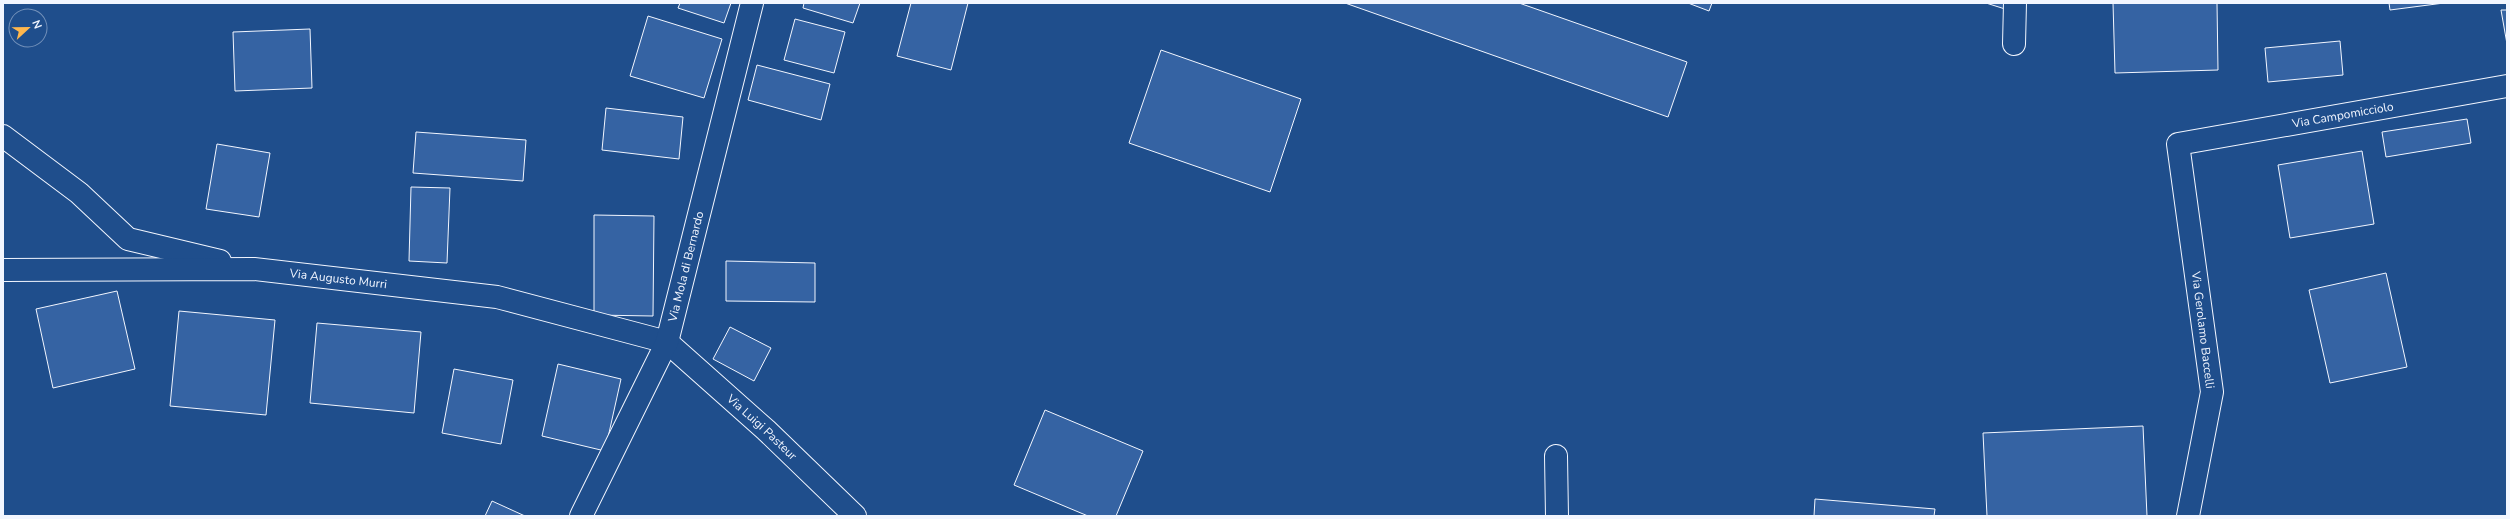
<svg xmlns="http://www.w3.org/2000/svg" width="2510" height="519" viewBox="0 0 2510 519" font-family="'Nunito Sans',sans-serif">
<rect width="100%" height="100%" fill="#1f4e8c"/>
<path fill="#3563a3" stroke="#f2f6ff" d="M680,3H731L724,23L678,8Z
M804,3H860L853,23L803,8Z
M911,3H968L951,70L897,56Z
M1345,3H1519L1687,62L1668,117Z
M1688,3H1712L1709,11Z
M1986,3H2005V9Z
M2113,3H2217L2218,70L2115,73Z
M2389,3H2444L2390,10Z
M2501,10H2507V44Z
M648,16L722,39L704,98L630,76Z
M795,19L845,32L834,73L784,60Z
M310,29L312,88L235,91L233,32Z
M2340,41L2343,75L2268,82L2265,48Z
M1161,50L1301,99L1270,192L1129,143Z
M757,65L830,84L821,120L748,100Z
M606,108L683,117L679,159L602,150Z
M2467,119L2471,143L2386,157L2382,132Z
M416,132L526,140L523,181L413,173Z
M217,144L270,153L259,217L206,209Z
M2362,151L2374,224L2290,238L2278,165Z
M411,187L450,188L447,263L409,261Z
M594,215L654,216L653,316L594,315Z
M726,261L815,263V302L726,301Z
M2386,273L2407,367L2330,383L2309,290Z
M117,291L135,369L53,388L36,309Z
M179,311L275,320L266,415L170,406Z
M317,323L421,332L414,413L310,403Z
M730,327L771,348L754,381L713,359Z
M558,364L621,379L605,451L542,436Z
M454,369L513,380L501,444L442,433Z
M1045,410L1143,451L1116,516H1088L1014,485Z
M2143,426L2147,516H1987L1983,433Z
M1815,499L1935,509L1934,516H1814Z
M492,501L525,516H485Z"/>
<g fill="none" stroke-linecap="round" stroke-linejoin="round">
<g stroke="#f2f6ff" stroke-width="24">
<g id="minor">
<path d="M2014,44L2015,3"/>
<path d="M3,136L79,193L128,239L220,261"/>
<path id="s1" d="M3,270L254,269L497,297L667,342L766,430L855,516"/>
<path d="M1556,456L1557,516"/>
<path id="s2" d="M581,516L667,342L752,3"/>
<path id="s3" d="M2188,516L2212,392L2178,144L2507,86"/>
</g>
</g>
<use href="#minor" stroke="#1f4e8c" stroke-width="22"/>
</g>
<g text-anchor="middle" stroke-width="3" stroke-linejoin="round" paint-order="stroke">
<g font-size="12" fill="#f2f6ff" stroke="#1f4e8c">
<text dy="4" stroke="none"><textPath href="#s3" startOffset="544">Via Campomicciolo</textPath></text>
<text dy="4" stroke="none"><textPath href="#s2" startOffset="272">Via Mola di Bernardo</textPath></text>
<text dy="4" stroke="none"><textPath href="#s1" startOffset="336">Via Augusto Murri</textPath></text>
<text transform="translate(2203 330) rotate(83)" y="4">Via Gerolamo Baccelli</text>
<text dy="4" stroke="none"><textPath href="#s1" startOffset="799">Via Luigi Pasteur</textPath></text>
</g>
</g>
<rect width="2510" height="519" fill="none" stroke="#f2f6ff" stroke-width="8"/>
<g transform="translate(28 28) rotate(68)"><circle r="19" fill="#1f4e8c" stroke="#7391ba"/>
<path d="M0-3L7 15L0 10L-7 15Z" fill="#ffb74d"/>
<text y="-6" font-size="11" font-weight="bold" text-anchor="middle" fill="#f2f6ff">N</text>
</g>
</svg>
